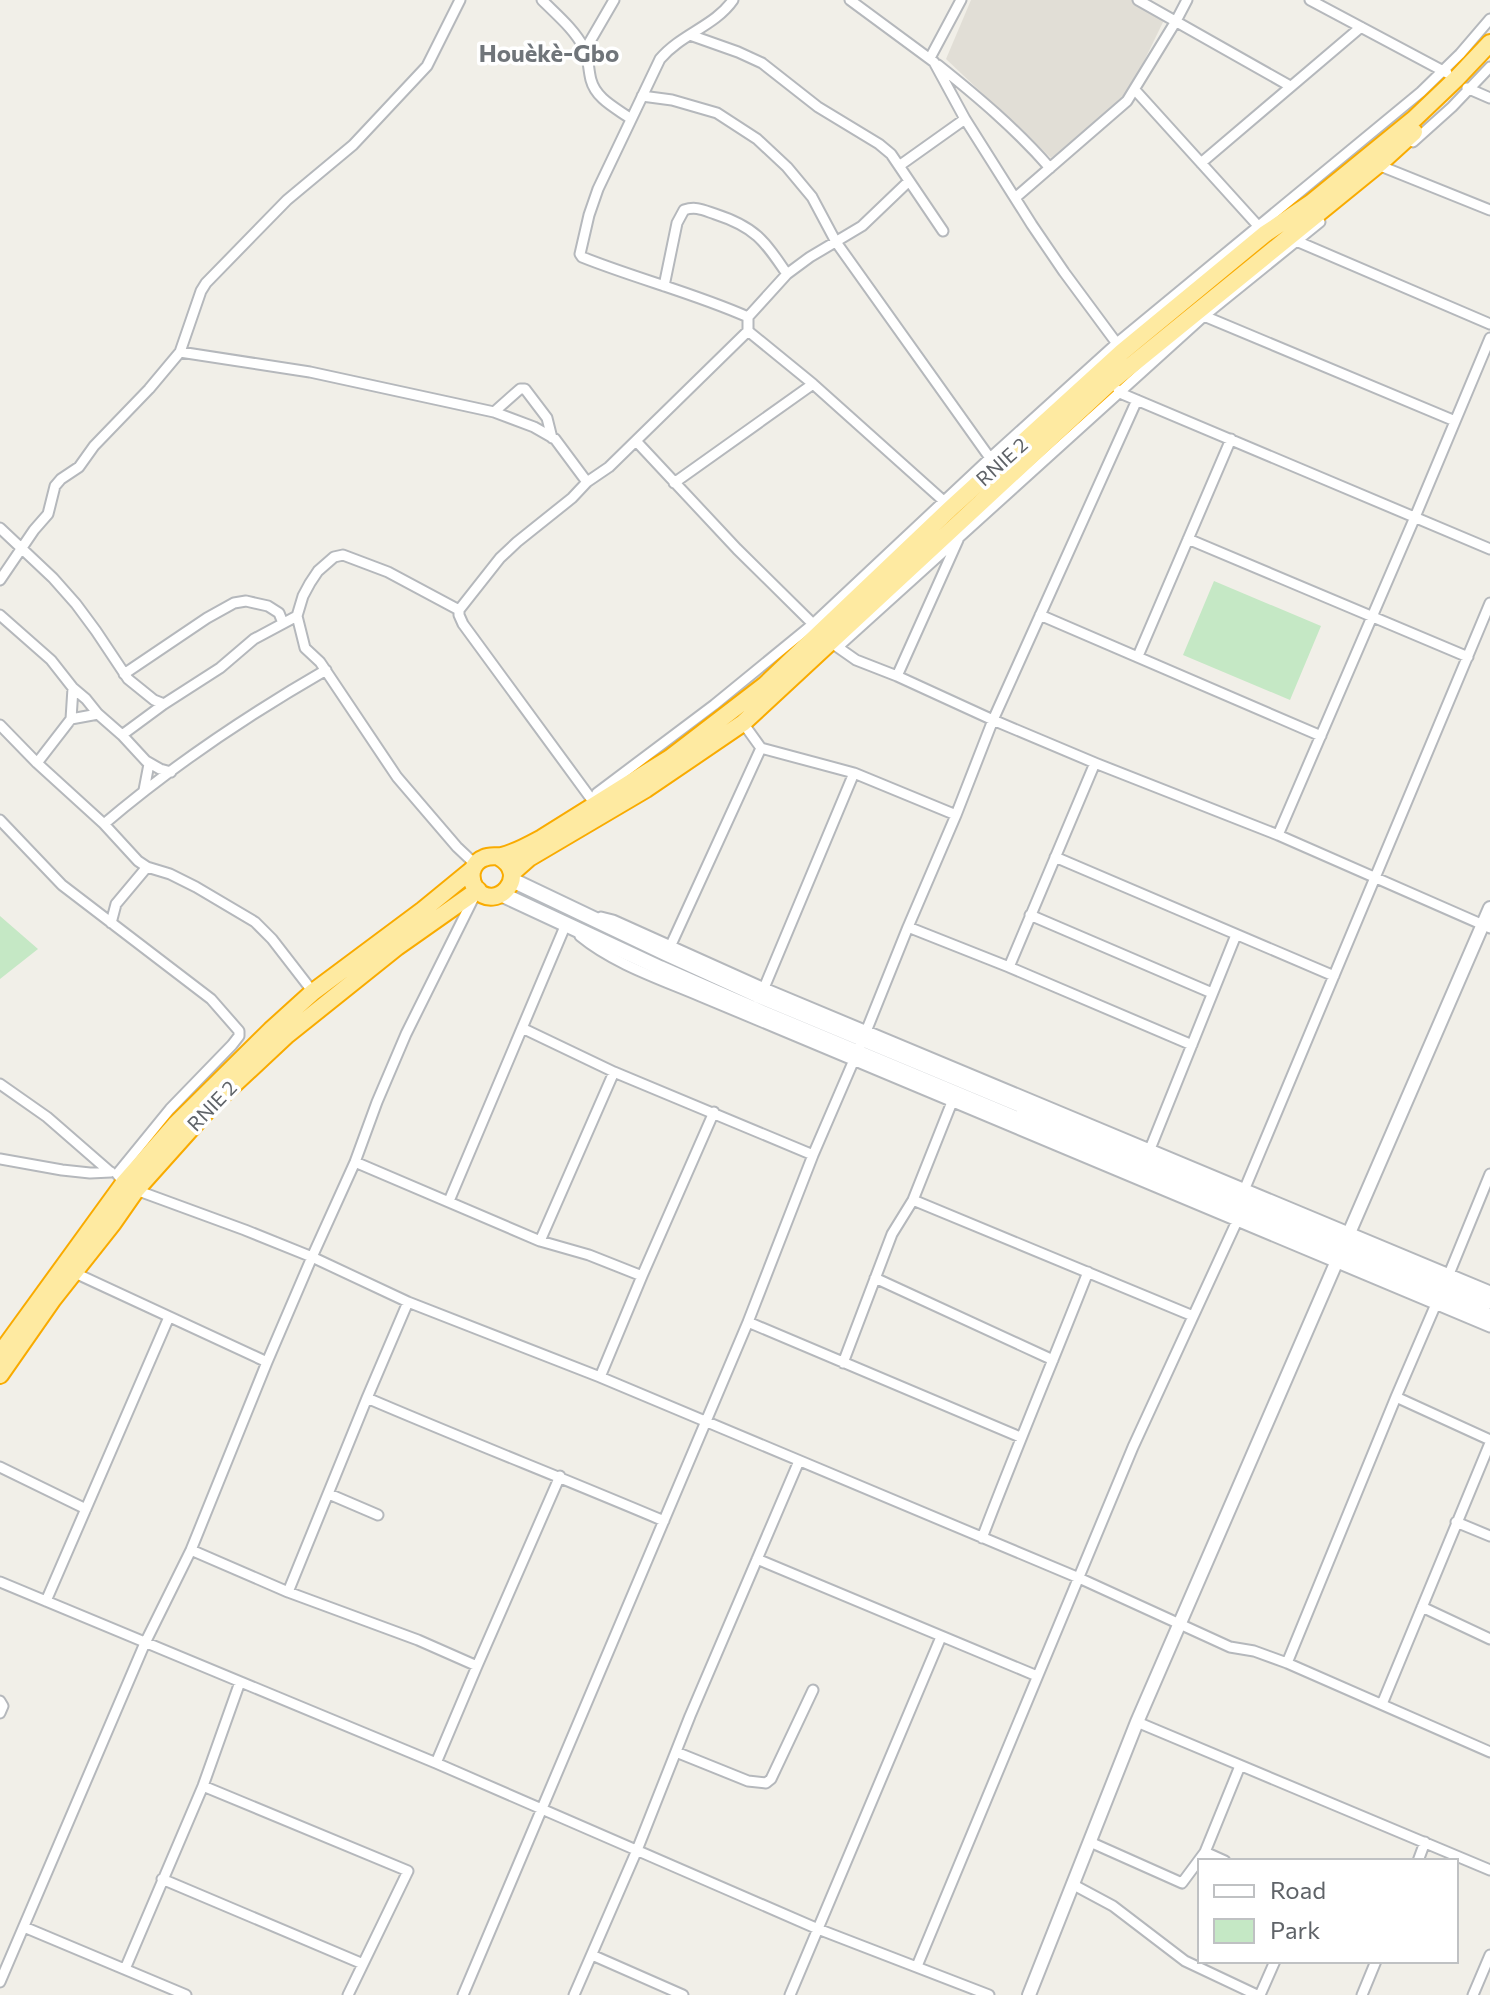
<svg xmlns="http://www.w3.org/2000/svg" width="1490" height="1995" viewBox="0 0 1490 1995" font-family="Commissioner,sans-serif">
<rect width="100%" height="100%" fill="#f1efe8"/>
<path fill="#e1ded6" d="M971,0H1136L1166,16L1128,94L1051,158L946,59Z"/>
<path fill="#c5e8c5" d="M1214,581L1321,626L1290,700L1183,655Z
M0,916L38,949L0,979Z"/>
<g fill="none" stroke-linecap="round" stroke-linejoin="round">
<g stroke="#b5b8bc" stroke-width="13">
<path id="minor" d="M542,0C557,15 574,29 584,48C589,58 588,69 591,80C596,99 616,108 631,119
M733,0C715,26 681,34 660,59L598,189L589,215L580,254L582,257C637,279 694,293 748,317
M850,0L934,62L965,119L1032,225L1064,272L1118,345
M1138,0L1290,86
M1310,0L1447,73
M690,35L738,52L762,63L818,107L879,144L891,154L943,231
M585,50L614,0
M930,58L961,0
M938,65C978,97 1016,129 1050,168
M1467,88L1490,98
M1135,90L1260,228
M642,96L672,100L717,113L757,139L787,167L812,197L836,242L990,458
M1413,142L1452,107L1490,67
M1201,163L1361,27
M1380,163L1383,167L1490,210
M899,166L965,119
M1015,198L1127,101L1176,21L1187,0
M1294,240L1490,324
M664,286L677,223L684,210C696,206 703,210 715,214C755,227 764,240 787,274
M1204,316L1455,421
M748,331L813,384L947,504
M180,352L201,291L206,283L287,200L353,145L427,66L460,0
M1118,390L1120,393L1490,549
M494,412L520,389H525L547,418L552,438
M636,441L737,549L815,626
M674,483L813,384
M0,528L53,578L76,604L96,631L128,679L154,700L164,704
M1188,539L1468,657
M0,580L34,530L48,514L55,486L61,479L79,467L94,446L149,389L180,352L310,372L494,412L534,427L555,439L587,482
M459,610L500,558L517,542L572,498L587,482L609,467L748,331V317L787,274L810,257L862,226L909,181
M0,615L51,660L73,688L86,699L98,714L122,735L146,761L160,769L171,772
M1040,615L1321,736
M830,641L836,646H839L1204,316L1320,222
M836,646L856,660L897,676L993,720L1095,763L1278,835L1490,928
M1138,656L1231,439
M124,674L207,618L234,603L246,601L268,606L279,613L283,623
M897,676L958,540
M71,719L98,714
M743,723L761,748L854,773L956,815
M0,725L37,763L104,824L138,861L147,867L170,874L196,887L255,922L272,939L313,992
M122,735L164,704L220,668L254,639L297,616
M37,763L71,719L73,688
M144,790L149,764
M592,805L597,793L714,705L813,624L990,458L1117,343L1421,92L1460,54L1490,19
M0,820L62,885L211,999L239,1031V1036L232,1045L170,1109L117,1174L124,1183L136,1190L245,1230L312,1257L408,1302L600,1377L1079,1578L1230,1647L1254,1651L1287,1663L1490,1752
M104,824C172,766 248,715 326,670
M1278,835L1415,517L1490,338
M1055,857L1334,976
M475,864L457,847L397,777L320,662L305,648L297,616L303,596L310,583L318,571L334,557L343,555L388,572L459,610V615L463,624L592,800
M1030,915L1212,993
M601,917L613,920L764,988L1490,1291
M111,923L116,904L147,867
M908,927L1009,967L1192,1045
M580,936C614,964 660,979 700,996L1490,1327
M670,947L761,748
M1009,967L1095,763
M764,988L854,773
M522,1028L614,1072L813,1155
M0,1084L47,1117L109,1171
M1150,1149L1236,935
M0,1159L62,1170L90,1173L111,1172
M355,1162L540,1241L589,1255L642,1276
M1245,1188L1490,603
M913,1200L1193,1316
M449,1201L566,924L569,926
M540,1241L614,1072
M75,1273L267,1362
M875,1278L1053,1360
M1447,1279L1490,1174
M748,1322L1020,1437
M843,1363L892,1234L913,1200L954,1097
M600,1377L642,1276L714,1112
M1396,1397L1490,1440
M367,1398C465,1440 565,1479 664,1521
M0,1467L86,1509
M329,1494L378,1515
M1456,1522L1490,1536
M982,1538C1016,1449 1053,1361 1088,1272
M191,1550L288,1592L418,1640L477,1666
M757,1559L1037,1676
M0,1582L436,1763L818,1929L989,1995
M288,1592L367,1398L408,1302
M46,1601L169,1317
M1422,1607L1490,1639
M1287,1663L1396,1397L1436,1304
M0,1701L3,1706L0,1713
M1382,1704L1490,1443
M1137,1722L1490,1870
M676,1752L748,1781L766,1783L771,1779L813,1690
M436,1763L477,1666L560,1476
M203,1786L408,1871L348,1995
M1090,1842L1182,1883L1205,1852L1240,1766
M1205,1852L1225,1861
M1418,1861L1425,1842
M162,1879L363,1964
M1072,1884L1113,1906L1185,1961L1257,1995
M24,1927L186,1995
M592,1955L683,1995
M917,1966L1133,1447L1237,1221
M125,1969L203,1786L240,1682
M0,1982L145,1643L191,1550L267,1362L312,1257L355,1162L377,1102L406,1034L474,897
M463,1995L748,1322L813,1155L863,1039L908,927L956,815L993,720L1137,400
M574,1995L637,1850L690,1716L799,1461
M790,1995L941,1637
M1260,1995L1275,1961
M1362,1995L1376,1961
M1473,1995L1490,1955"/>
</g>
<g stroke="#b5b8bc" stroke-width="16">
<path id="tertiary" d="M1029,1995L1137,1722L1490,908"/>
</g>
<g stroke="#b6babf" stroke-width="18">
<path id="secondary" d="M512,880L665,953L757,995L1490,1301
M501,894L660,968L756,1010L1490,1316"/>
</g>
<g stroke="#f9ab00" stroke-width="20">
<path id="trunk" d="M499,857C531,875 496,913 476,889C472,884 471,877 472,871C474,865 478,860 484,858C490,855 496,857 502,856C517,852 529,845 542,838L670,758L765,685L951,508L1122,352L1265,234L1311,203L1414,119L1456,79L1490,43
M512,873L529,858L646,789L743,723L1112,381L1380,163L1414,132
M0,1354L124,1183L175,1125L271,1030L313,992L423,910L473,869
M0,1375L53,1299L113,1223L136,1190L213,1104L287,1035L397,947L478,890"/>
</g>
<use href="#minor" stroke="#fff" stroke-width="9"/>
<use href="#tertiary" stroke="#fff" stroke-width="12"/>
<use href="#secondary" stroke="#fff" stroke-width="14"/>
<use href="#trunk" stroke="#feeaa1" stroke-width="16"/>
</g>
<g text-anchor="middle" stroke-width="7" stroke-linejoin="round" paint-order="stroke">
<g font-size="20" fill="#5f6368" stroke="#fff">
<text transform="translate(1002 462) rotate(-42)" y="7">RNIE 2</text>
<text transform="translate(212 1106) rotate(-46)" y="7">RNIE 2</text>
</g>
<g font-size="24" font-weight="bold" fill="#70757a" stroke="#fff">
<text x="549" y="62">Houèkè-Gbo</text>
</g>
</g>
<rect x="1198" y="1859" width="260" height="104" fill="#ffffff" stroke="#bfc1c3" stroke-width="2"/>
<rect x="1214" y="1885" width="40" height="12" fill="#ffffff" stroke="#bfc1c3" stroke-width="2"/>
<text x="1270" y="1899" font-size="24" fill="#5f6368">Road</text>
<rect x="1214" y="1919" width="40" height="24" fill="#c5e8c5" stroke="#bfc1c3" stroke-width="2"/>
<text x="1270" y="1939" font-size="24" fill="#5f6368">Park</text>
</svg>
